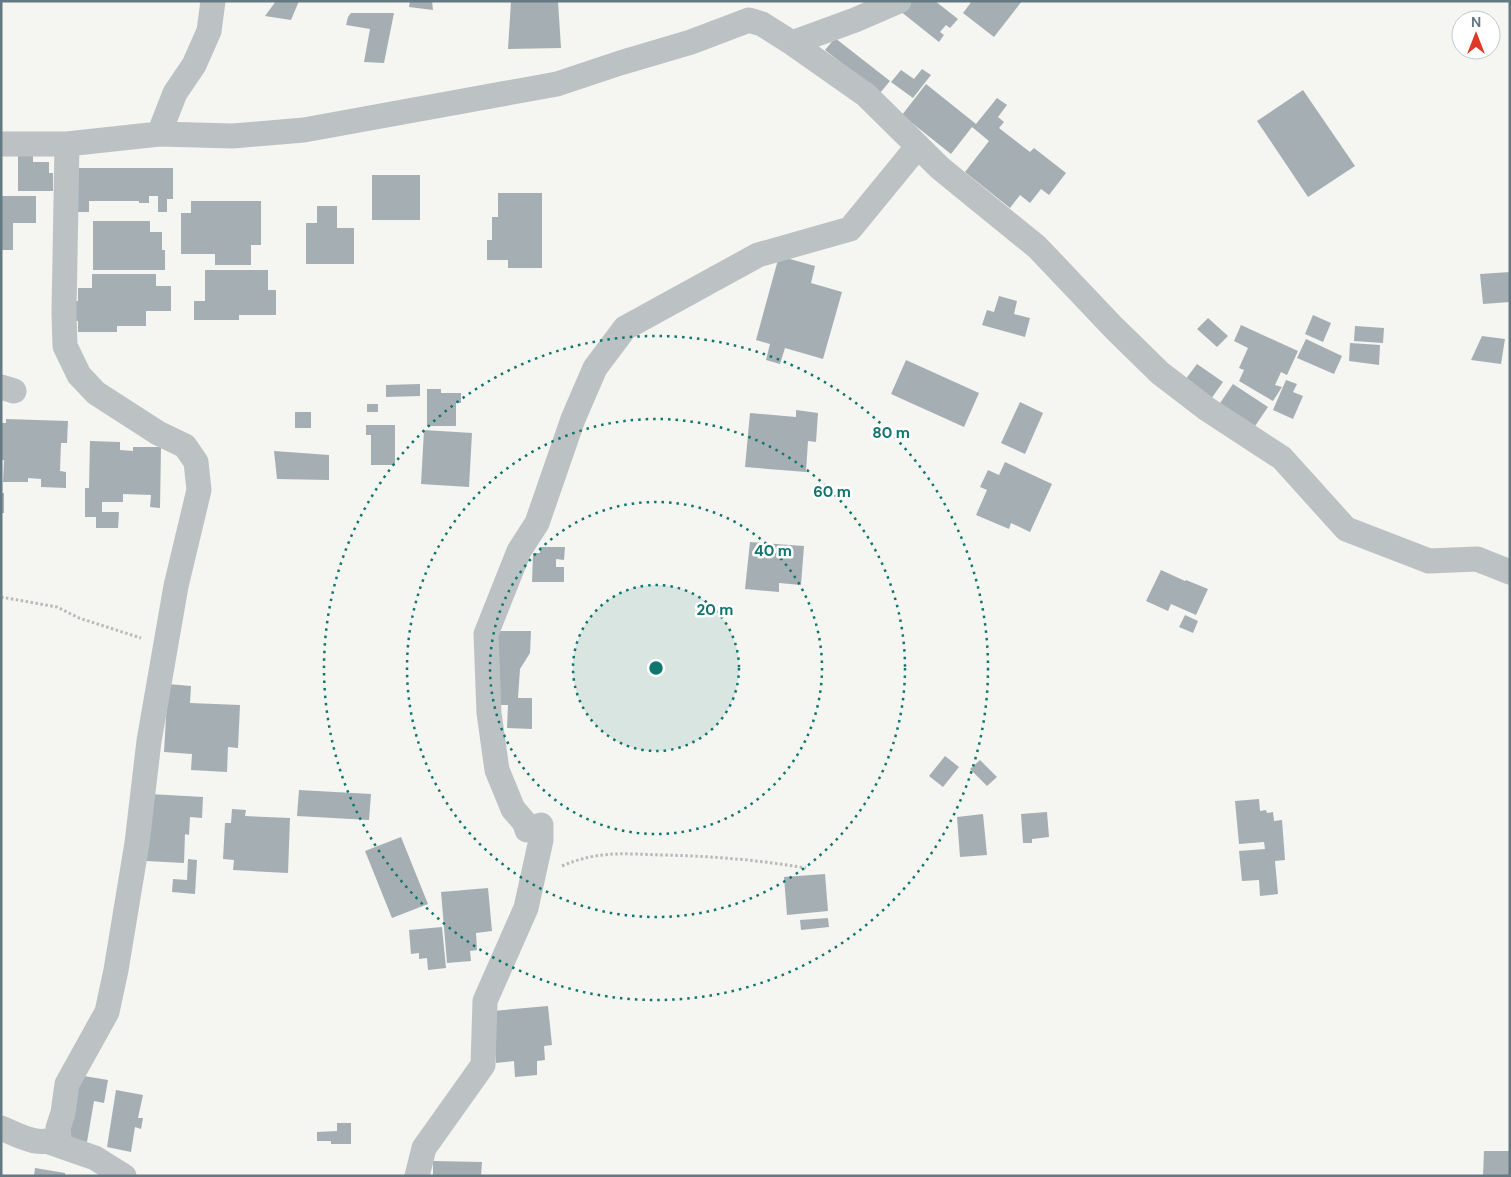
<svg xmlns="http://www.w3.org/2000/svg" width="1511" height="1177" viewBox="0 0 1511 1177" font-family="'DM Sans',sans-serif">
<rect width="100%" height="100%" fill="#f5f5f2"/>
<path fill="#a5afb3" d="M276,1H299L291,20L265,16Z
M410,1H432L433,10L409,7Z
M511,1H558L561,48L508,49Z
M908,1H935L958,19L950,28L946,25L940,32L944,35L939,42L900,11Z
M972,1H1022L994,37L963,13Z
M351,13H394L384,63L364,62L370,29L346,25L348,17Z
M835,38L890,81L880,93L825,50Z
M922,69L931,75L913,98L891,82L901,70L914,79Z
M926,84L976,124L997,98L1007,105L998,117L1004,122L999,128L1030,152L1034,148L1066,173L1049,195L1041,189L1030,203L1020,195L1010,208L965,172L989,141L972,127L951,154L902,115Z
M1303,90L1355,166L1308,197L1257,121Z
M18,155H33V162H49V173H53V191H18Z
M77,168H173V199H167V212H158V196H149V203H139V201H89V212H77Z
M372,175H420V220H372Z
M498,193H542V268H508V260H487V240H492V217H498Z
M1,196H36V223H13V250H1Z
M191,201H261V245H251V265H215V254H181V213H191Z
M317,206H337V228H354V264H306V223H317Z
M93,221H150V232H162V250H165V270H93Z
M779,256L815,266L811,283L842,292L823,359L785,348L780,364L766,360L770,344L756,340Z
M205,270H268V290H276V315H239V320H194V301H205Z
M1510,272V302L1483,304L1480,274Z
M92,274H156V286H171V311H146V326H117V332H78V321H75V301H78V288H92Z
M999,296L1017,301L1014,314L1030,318L1025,337L982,325L987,310L994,312Z
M1313,315L1331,323L1323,342L1305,334Z
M1208,318L1228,336L1217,347L1197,329Z
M1241,325L1298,351L1287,375L1281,372L1275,385L1282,387L1273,401L1239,381L1244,370L1239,368L1248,348L1234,341Z
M1355,326L1384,328L1383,343L1354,341Z
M1482,336L1505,339L1501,364L1471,360Z
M1306,339L1342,356L1334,374L1297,358Z
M1350,343L1380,345L1379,365L1349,361Z
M906,360L979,393L964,427L891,394Z
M1197,364L1223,382L1211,399L1185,380Z
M1286,380L1297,384L1293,392L1303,396L1293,419L1273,410Z
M420,384V396L386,397V385Z
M1233,384L1268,407L1253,429L1218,406Z
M427,389H441V393H461V403H456V426H427Z
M1020,402L1043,413L1025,454L1001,443Z
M367,404H378V412H367Z
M796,410L818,413L816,442L808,441L806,472L745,467L750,413L796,417Z
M295,412H311V428H295Z
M6,419L68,421L67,443H61L60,471L66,472V488L41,487V479L28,478V482H3L4,460H1V423H6Z
M366,425H395V465H371V435H366Z
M424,430L472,433L469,487L421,484Z
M90,441L120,442V450L133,451V447H161L160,508L150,507L151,495L123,494V502H102V512H119L118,528H96V517H85V488H89Z
M274,451L329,455V480L277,479Z
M1005,462L1052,484L1030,532L1011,523L1009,529L976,515L987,490L980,487L988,470L999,475Z
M1,493H4V513H1Z
M750,542L804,546L801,585L779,583V592L745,589Z
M540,547H565L564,560L556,559V567H564V582H532L533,553H540Z
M1161,570L1185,581L1186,580L1208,589L1196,615L1171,604L1168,611L1146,601Z
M1185,615L1198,621L1193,633L1179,627Z
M496,631H531L530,653L520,669L518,698H532V729L507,728L508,705H499Z
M168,684L191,686L190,703L240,705L238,748L228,747L227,772L191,770L192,754L164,752Z
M945,756L959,767L943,787L929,776Z
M980,760L997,777L987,786L970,769Z
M299,790L371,794L369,820L297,816Z
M150,794L203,797L202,818L190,817L189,835L185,834L184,863L146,861Z
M1259,799L1260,811L1266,810L1267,813L1273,812L1274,821L1282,820L1285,860L1275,861L1278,894L1260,896L1259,880L1242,881L1239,851L1265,849L1264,842L1239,844L1235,801Z
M232,809L246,810L245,816L290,818L288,873L233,870L234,860L223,859L225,823H231Z
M1047,812L1049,837L1032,839V843H1023L1021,814Z
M983,814L987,855L960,857L957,817Z
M401,837L428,904L392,918L365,851Z
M188,859L197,860L195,894L172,892L173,879L187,880Z
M825,874L828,911L787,915L784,877Z
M488,888L492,931L476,933L477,950L470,951L471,961L447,963L441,892Z
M828,918L829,927L801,930L800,920Z
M442,927L446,968L428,970L427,958L419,959V953L411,954L409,930Z
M548,1006L552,1045L544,1046L545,1060L537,1061V1075L515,1077L514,1061L496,1063L492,1011Z
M78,1075L108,1080L104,1103L94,1101L87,1142L68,1139Z
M116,1090L143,1095L138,1118H143L141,1129L135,1127L131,1152L107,1147Z
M337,1123H351V1144H331V1141H317V1132L337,1131Z
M1484,1151H1510V1176H1483Z
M433,1161L482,1162L481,1176H433Z
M35,1168L65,1173V1176H34Z"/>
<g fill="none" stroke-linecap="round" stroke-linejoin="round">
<path stroke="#b7bbbc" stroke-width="3" stroke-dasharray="2.5 2.5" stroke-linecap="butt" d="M1,597L57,607L79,618L141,638
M562,866C599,850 625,854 664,855C711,856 759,860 806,868"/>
<path stroke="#bcc2c4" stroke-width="25" d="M792,43L855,20L899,1
M159,134L175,93L194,65L209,31L213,1
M1,144H67L159,134L233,136L304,130L557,84L620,63L691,42L749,20L762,24L792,43L866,95L940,168L1037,247L1114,328L1160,373L1207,409L1282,458L1346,529L1429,561L1477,559L1510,572
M1,387L14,391
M1,1128C20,1136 39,1148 59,1137L58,1128L63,1113L67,1084L107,1012L116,970L137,843L149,741L176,586L199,490L196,462L185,446L158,433L96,393L79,375L65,346L64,313L67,144
M49,1142L95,1158L124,1176
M417,1176L424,1148L483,1065L485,1001L526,908L541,840V825L527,830L525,823L513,809L497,770L489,713L486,634L519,551L537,523L573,419L595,368L625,328L758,255L850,229L918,146"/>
</g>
<circle cx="656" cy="668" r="83" fill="#0f766e" fill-opacity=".12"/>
<g fill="none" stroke="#0f766e" stroke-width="2.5" stroke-dasharray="2.5 5">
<circle cx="656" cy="668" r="83"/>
<circle cx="656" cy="668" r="166"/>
<circle cx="656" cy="668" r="249"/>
<circle cx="656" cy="668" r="332"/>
</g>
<circle cx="656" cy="668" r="8" fill="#0f766e" stroke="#fff" stroke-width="2.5"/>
<g font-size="15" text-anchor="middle" font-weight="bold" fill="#0f766e" stroke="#fff" stroke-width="5" stroke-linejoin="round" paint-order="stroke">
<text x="891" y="438">80 m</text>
<text x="832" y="497">60 m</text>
<text x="773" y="556">40 m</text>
<text x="715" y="615">20 m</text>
</g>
<rect width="1511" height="1177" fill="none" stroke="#657982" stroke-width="5"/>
<g transform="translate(1476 35)"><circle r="24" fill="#ffffff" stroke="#c1c9cd"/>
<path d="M0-4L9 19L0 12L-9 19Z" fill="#e03927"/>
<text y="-8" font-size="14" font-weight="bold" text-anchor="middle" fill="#657982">N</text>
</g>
</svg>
